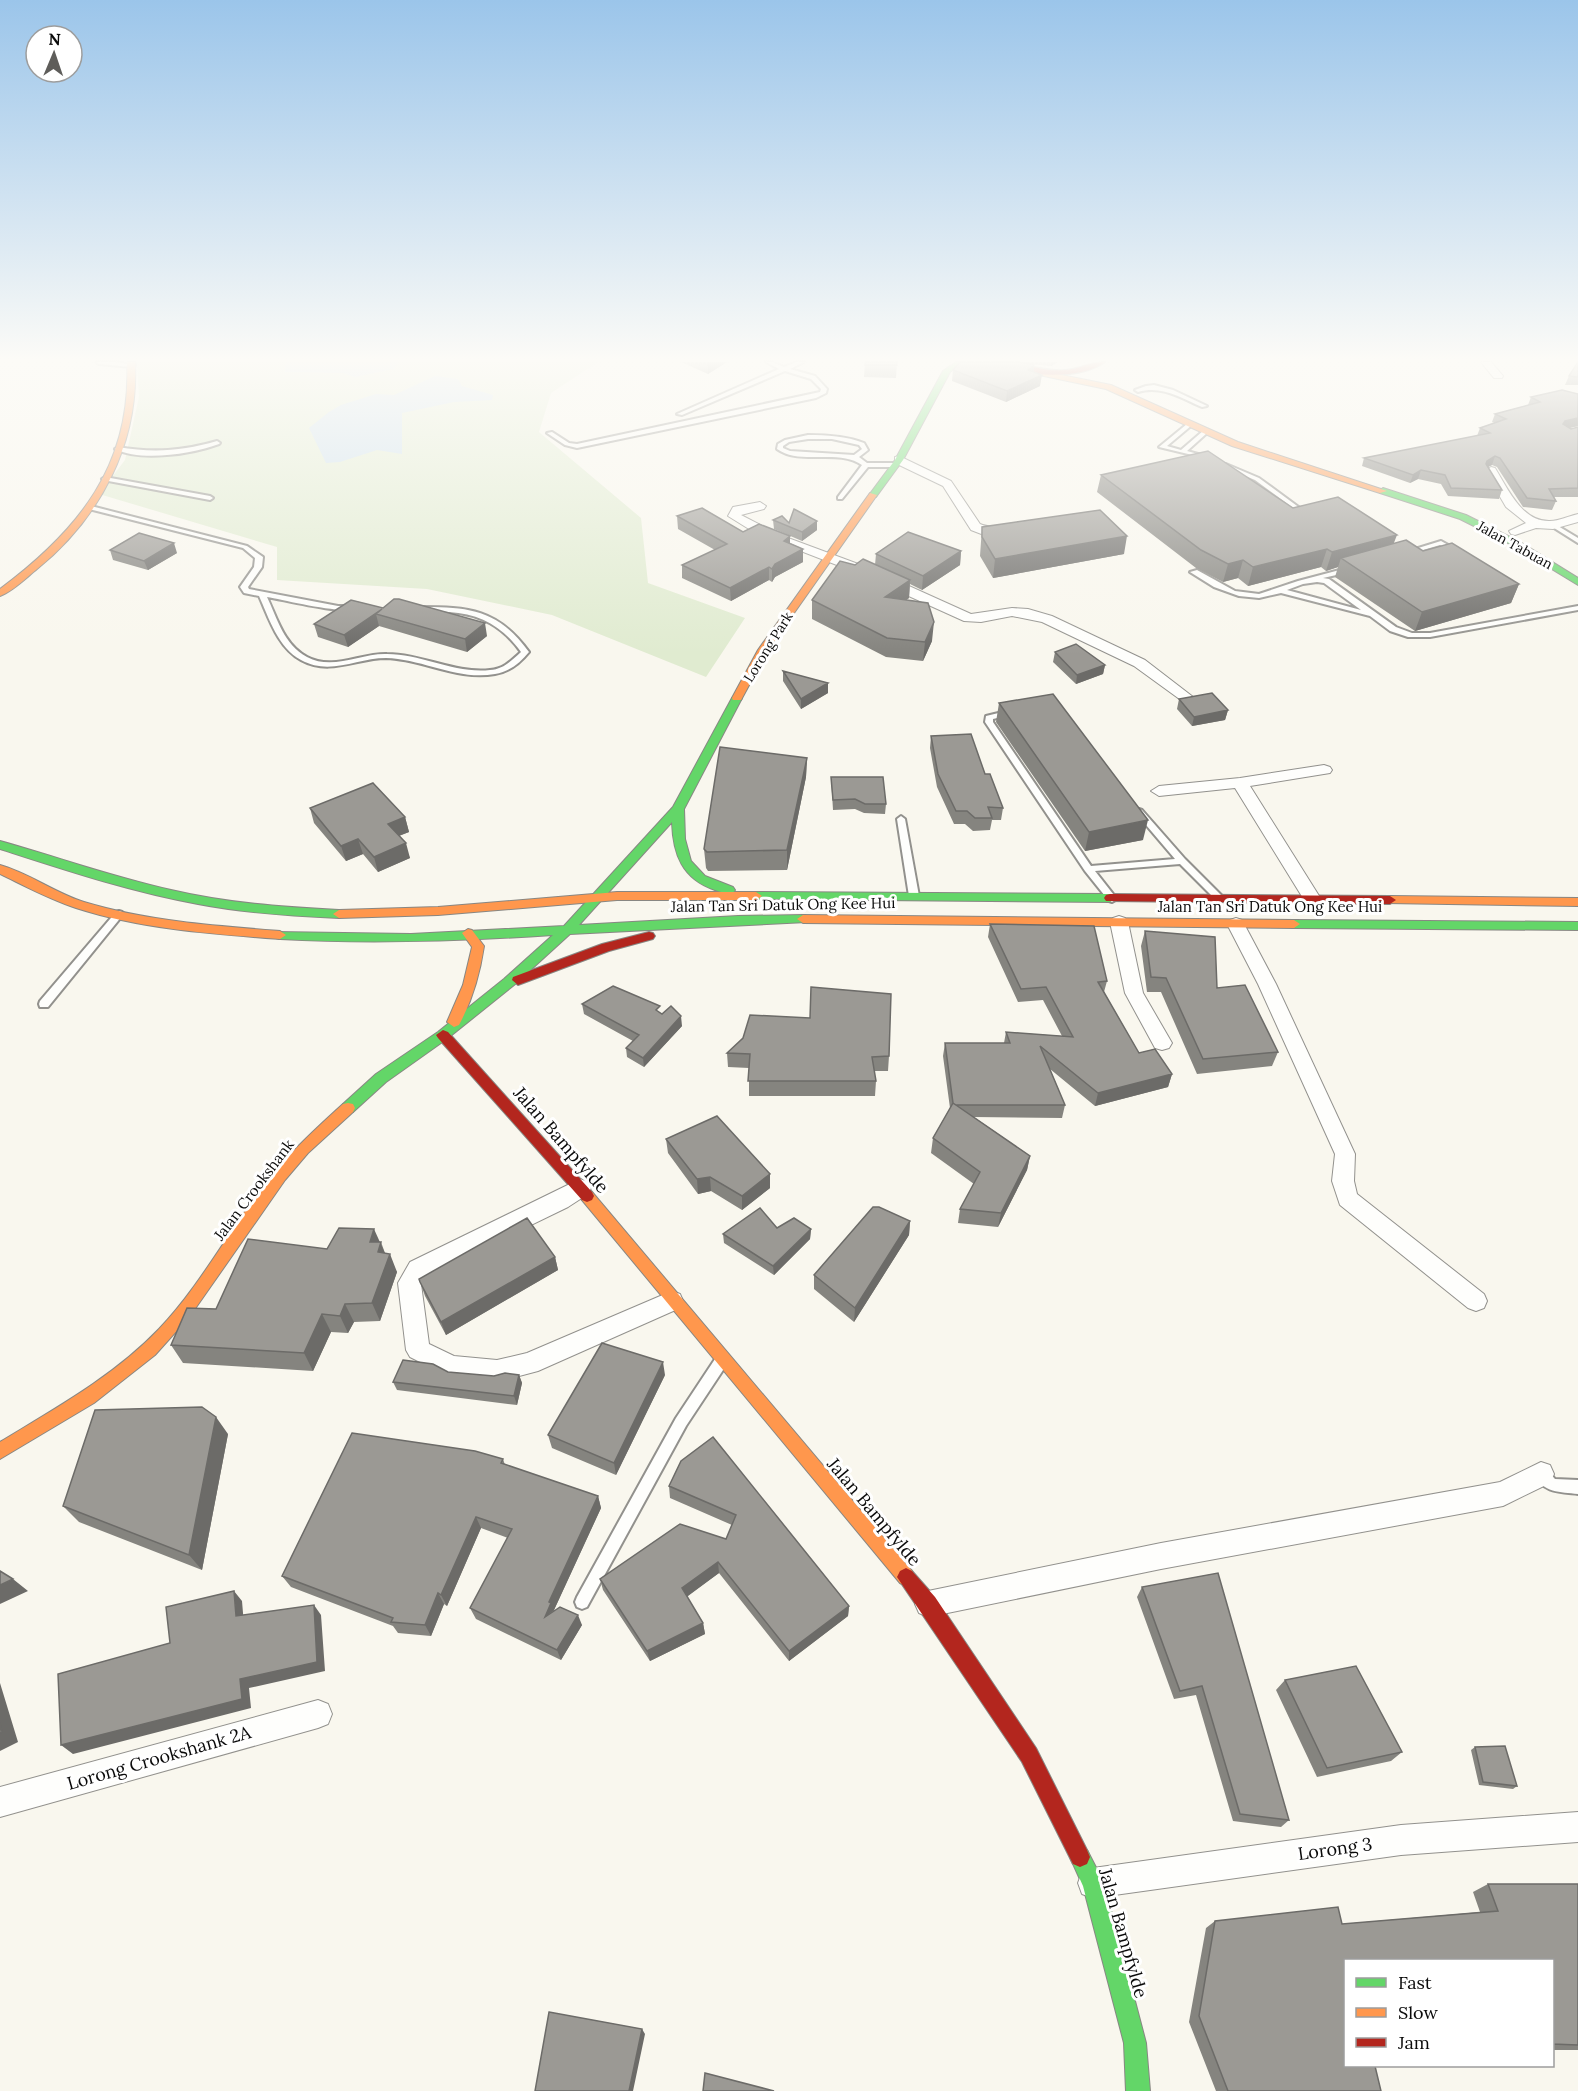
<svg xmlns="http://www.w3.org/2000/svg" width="1578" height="2091" viewBox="0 0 1578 2091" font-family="Lora,serif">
<rect width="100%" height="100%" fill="#f9f7ee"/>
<path fill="#e0ebd0" d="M137,362H598L551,393L539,432L641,518L648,583L745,618L706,677L552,615L427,589L277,580V547L99,494L125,460L139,397Z"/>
<path fill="#c9deee" d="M288,362H399L393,369L355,377L343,373L285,372V365Z
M435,376L458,379L462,386L493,395L492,400L454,402L402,413V454L377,450L340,462L326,463L309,428L329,412L341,405L376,394L394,395Z"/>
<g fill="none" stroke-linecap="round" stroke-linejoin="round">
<g stroke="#92918d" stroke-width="4">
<path id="lane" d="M96,362H115L135,365L132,367L99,364Z
M766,362H772L784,367L797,362H804L790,369L815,376L827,389L826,393L816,398L577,448L565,445L547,433L552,432L569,443L577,444L820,392L821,389L811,379L785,371L682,415L677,414L779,369Z
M1154,385L1173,390L1207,406L1202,407C1181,398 1162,385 1138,392L1135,390L1146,386Z
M1187,424L1192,425L1167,446L1181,450L1203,431H1207V433L1187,451L1209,457V459L1159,447Z
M808,435C827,435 846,436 864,443L868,450L859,457L867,463H895L898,465L895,467H868L842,499H838V497L862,465C838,448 801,466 777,449L778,444L785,440ZM808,439H832L859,445L862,449L854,455L790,451L783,448V446L789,442Z
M217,441L220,443L219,444C192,454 141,462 115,449L118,447C153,453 183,451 217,441Z
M1222,464H1226L1259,478L1308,514L1303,515L1255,480L1222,466Z
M105,477L210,496L213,498L210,500L103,480L102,479Z
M91,506L247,546L263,557L262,567L248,587L249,589L338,606H355L356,608C343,615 285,600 267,597C277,618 284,645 307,657C333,671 360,653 387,654C422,654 455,674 490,670C504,669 512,660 521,652C503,627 481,614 449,612C439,611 427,612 416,611L415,609L419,607C469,607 498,609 529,652C520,663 509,672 495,674C458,681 423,659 386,658C357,658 330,676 301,660C278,648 269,618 259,596L244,593L240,587L254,567L255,558L243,548L89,509L88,508Z
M1553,523L1578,538V543L1551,526L1550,525Z
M1441,541L1459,551L1454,552L1440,545L1406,555L1402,553Z
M1351,567L1355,569L1354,571L1323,578L1329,579L1396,627L1412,633H1430L1578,606V610L1430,637H1408L1390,631L1370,616L1281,593L1259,598L1239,596L1214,587L1190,572L1197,570L1235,591L1259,594L1298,581ZM1317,582L1324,583L1361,610L1287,590L1303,584Z
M1011,710L1015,712L1014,714L993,719V722L1091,866L1175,859L1135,812L1139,809L1142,810L1185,859L1225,899L1223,901H1217L1180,864L1095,871L1117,899L1112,902L1109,901L1085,871L985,722L986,716Z
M901,816L905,819L919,896L914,899L909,896L897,819Z
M119,911L122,912L124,914L122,916L48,1007H40L39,1004L40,1001L116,912Z
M722,1354L727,1356L728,1360L727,1364L686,1426L587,1607L582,1609L577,1607L575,1602L577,1597L676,1418L717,1356Z
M1541,1468L1546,1469L1555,1479L1578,1480V1494C1560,1492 1543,1493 1534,1474L1536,1469Z"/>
</g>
<g stroke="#92918d" stroke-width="2">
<path id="street" d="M1481,362H1491L1503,376L1502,378H1494Z
M899,456L951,481L980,524C990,529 1005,525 1013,532L1007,536L984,535L971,530L943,486L895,463V457Z
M1491,467L1495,468C1508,489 1522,522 1550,521C1559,521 1569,516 1578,514V522L1553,529L1536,528L1515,535L1511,534L1509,531L1526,523L1506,507L1485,471Z
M760,502L766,506L764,509L741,515L780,535L869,568L971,614L1012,608L1028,609L1052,616L1145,660L1197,700L1190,704L1185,703L1134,666L1042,622L1012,616L981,622L964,621L860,574L757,534L728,516L733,507Z
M1324,765L1330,767L1332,770L1330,773L1250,786L1321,899L1318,903H1306L1235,788L1159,796L1151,791L1159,786L1240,778Z
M1119,916L1125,918L1128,922L1143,993L1172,1043L1169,1048L1162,1050L1155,1048L1125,993L1110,922L1113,918Z
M1236,918L1242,920L1276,984L1355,1154L1354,1181L1357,1194L1484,1294L1487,1301L1484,1308L1476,1311L1468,1308L1340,1205L1332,1181L1335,1154L1258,984L1227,924L1230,920Z
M580,1179L588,1182L591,1188L588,1194L568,1207L426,1276L421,1284L429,1344L454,1356L497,1360L527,1353L672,1291L680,1294L683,1301L680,1308L538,1371L497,1382L452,1378L410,1357L406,1350L398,1283L410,1262Z
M1541,1462L1550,1465L1554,1474L1550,1483L1503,1506L1161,1569L928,1617L919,1613L915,1604L919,1595L928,1591L1161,1543L1500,1482Z
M318,1700L328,1704L332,1714L328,1724L318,1728L0,1817V1787Z
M1578,1812V1842L1401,1855L1093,1898L1082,1894L1078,1883L1082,1872L1093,1868L1401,1825Z"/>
</g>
<g stroke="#888783" stroke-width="2">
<path id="fast" d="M956,362H964L950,372L903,460L876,497H870L869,495L895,460L943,371Z
M1383,488L1466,515L1520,542L1578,578V585L1514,546L1460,519L1380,493L1379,491Z
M737,695L742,698L684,809L685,839L691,861L705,876L733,887L735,890L733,893C727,894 721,892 715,890C682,879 673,854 672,822L579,925L738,916L803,915L809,919L807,922L570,934L514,985L448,1038L386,1082L353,1112H343L341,1108L343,1104L376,1074L438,1032L504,979L553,935C462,941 371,944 280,939L276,938L274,935L276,932L411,934L564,926L673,807L732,698Z
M0,841C57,857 113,877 171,890C226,903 283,907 339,910L345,914L339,918C292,916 244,913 198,904C131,892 65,870 0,849Z
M756,892L1110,894L1116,898L1110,902L752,899L750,896L752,893Z
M1294,920L1578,922V930L1294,928L1288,924Z
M1080,1847L1087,1850L1104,1883L1146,2043L1150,2091H1126L1124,2043L1083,1886L1070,1857L1073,1850Z"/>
</g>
<g stroke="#888783" stroke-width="2">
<path id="slow" d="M127,362H135C139,444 100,518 37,569C26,578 13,591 0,596V589C79,530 132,465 127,362Z
M1042,371L1111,385L1238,442L1387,491L1380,493L1232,446L1106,389L1039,375L1038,373Z
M870,493L877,495L768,650L741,700H733L732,698L758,650Z
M0,865C29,873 55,893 84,902C147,921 215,926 280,931L286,935L280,939C212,934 141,929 76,908C49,899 25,886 0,874Z
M617,892H756L762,896L756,900H617L438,915L339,918L333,914L339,910L438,907Z
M1390,896L1578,898V906L1386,903L1384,900Z
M803,915L1294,920L1300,924L1294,928L803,923L797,919Z
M468,929L472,930L484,946C480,973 472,1001 459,1025L454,1027L447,1022L463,985L472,947L462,933Z
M348,1103L353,1104L355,1108L353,1112L308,1153L285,1180L190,1316L155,1355L94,1403L0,1459V1442C56,1408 114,1376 159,1329C198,1288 225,1238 258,1193C283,1159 312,1132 343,1104Z
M587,1190L592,1192L912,1571L915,1577L912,1583L906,1586L900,1583L582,1200L580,1196L582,1192Z"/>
</g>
<g stroke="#888783" stroke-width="2">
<path id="jam" d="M998,362C1020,361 1041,372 1064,370C1078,370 1091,361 1105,362C1080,380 1024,378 998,362Z
M1110,894L1390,896L1396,900L1390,904L1106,901L1104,898L1106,895Z
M649,932L653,933L655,936L653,939L609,951L518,985L512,980L513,977L602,944Z
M443,1030L448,1032L592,1192L594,1196L592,1200L587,1202L582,1200L438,1038L436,1035Z
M906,1568L912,1571L935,1597L1036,1748L1087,1850L1090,1857L1087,1864L1080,1867L1073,1864L1022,1762L897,1577L900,1571Z"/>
</g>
<use href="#lane" fill="#fefefc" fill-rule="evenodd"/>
<use href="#street" fill="#fefefc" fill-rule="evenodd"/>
<use href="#fast" fill="#63d668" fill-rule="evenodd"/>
<use href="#slow" fill="#ff974d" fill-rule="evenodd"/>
<use href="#jam" fill="#b3261e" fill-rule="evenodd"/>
</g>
<path fill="#85847f" d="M681,362H727L708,374Z
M865,362H897L896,378L864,377Z
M960,362H1058L1051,366L1029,364L1034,365V372L1040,386L1006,402L952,381L953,370Z
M1578,362V385H1565L1569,376Z
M1562,390L1578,426L1569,428L1571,429L1578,427V497H1554L1556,501L1552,510L1523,507L1497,467L1492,465L1488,467L1502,490L1499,499L1448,496L1441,484L1418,479L1410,483L1362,466L1364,458L1477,436L1480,428L1495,423L1492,422L1495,414L1528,405L1531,397Z
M1101,475L1293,508L1394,544L1423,551L1519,584L1511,603L1415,631L1335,577L1338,567L1326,571L1321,567L1248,586L1238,578L1223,582L1196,568L1097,492Z
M677,516L790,543L803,549V562L775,577L772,582L769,580L731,601L682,578V565L715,550L678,529Z
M773,520L789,523L817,521V530L802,541L774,529Z
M982,527L1124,554L993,578L980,556Z
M110,550L177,553L148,570L113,560Z
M961,551L960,565L922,590L910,584L909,598L906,600L932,641L923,661L886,657L812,619V600L855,565H875L876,554Z
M383,608L487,636L467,652L379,626L348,647L318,637L314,624Z
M1055,652L1105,665L1103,674L1076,684L1053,662Z
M783,671L828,683V693L801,709L783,681Z
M1179,699L1228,710L1225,720L1192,726L1177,709Z
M999,703L1143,840L1085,851L996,722Z
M931,736L985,774L1003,808L1001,820H992L990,830L973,831L965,824H954L937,787L930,748Z
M807,758L806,777L787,870L708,871L706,868L704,849Z
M831,777L886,804L885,814L864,813L855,809L833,810Z
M310,808L405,817L409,832L399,836L410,858L378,872L363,854L346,861L314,823Z
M990,924L1107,981L1104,992L1139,1053L1172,1074L1168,1087L1095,1106L1050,1069L1065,1105L1062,1118L974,1117L1030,1156L1027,1170L998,1227L958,1223L960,1209L974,1184L931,1153L933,1138L950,1108L943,1056L945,1043H1004L1006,1032L1062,1036L1043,1000L1018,1002L988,937Z
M1145,931L1217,988L1278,1052L1272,1066L1197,1074L1161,992H1147L1141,946Z
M582,1004L660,1013L682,1026L644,1067L627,1057L626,1048L633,1041L584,1014Z
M727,1053L889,1056L888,1071H874L876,1081L875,1096H749V1068L728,1067Z
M666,1139L770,1188L742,1210L711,1191L698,1194L668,1153Z
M910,1221L909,1235L854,1322L814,1289V1275Z
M811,1229L810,1239L774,1275L724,1243L723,1234Z
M380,1242H381L385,1253L397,1272L380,1321L354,1322L348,1333L331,1332L313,1371L183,1363L171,1345L216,1309L327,1249Z
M555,1257L558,1270L446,1335L425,1296L420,1282Z
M519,1375L522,1383L517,1405L397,1390L393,1382Z
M665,1375L616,1475L552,1448L548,1435Z
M228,1434L202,1570L79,1522L63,1506Z
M503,1459L505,1465L598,1496L601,1508L554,1610L582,1625L561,1660L476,1619L470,1608L508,1538L481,1528L447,1606L444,1604L431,1636L398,1633L393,1626L291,1587L282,1576Z
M681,1461L849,1606L848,1616L789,1661L719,1573L687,1596L703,1623L705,1634L650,1661L603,1590L600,1579L726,1539L732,1525L670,1498L669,1486Z
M1142,1587L1289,1820L1281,1827L1233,1821L1196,1695L1174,1699L1137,1597Z
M1285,1680L1402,1752L1391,1761L1317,1777L1276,1690Z
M1475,1747L1517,1786L1513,1789L1479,1785L1471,1750Z
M1488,1884H1578V2050H1552V1960H1346L1381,2091H1216L1189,2022L1206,1928L1215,1921L1342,1924L1480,1912L1473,1892Z"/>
<path fill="#6c6b68" d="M708,362H727L708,374Z
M1052,362H1058L1051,366Z
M1034,365L1033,377L1028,370Z
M1042,375L1040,386L1006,402L1007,391Z
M1578,418V426L1561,430L1565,421Z
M1495,456L1492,465L1484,469L1487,461Z
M1421,470L1418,479L1410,483L1413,475Z
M817,521V530L802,541V532Z
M1397,535L1390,553L1341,558L1338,567L1326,571L1332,552Z
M790,536V549L784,541Z
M1127,536L1124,554L993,578L995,559Z
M174,543L177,553L148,570L144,561Z
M803,549V562L775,577L772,582V569L775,564Z
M1327,549L1321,567L1248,586L1253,567Z
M961,551L960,565L922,590L923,576Z
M1243,560L1238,578L1223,582L1228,564Z
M769,567V580L731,601L730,588Z
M910,580L909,598L884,615L885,597Z
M1519,584L1511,603L1415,631L1422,612Z
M382,609L376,614L379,626L348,647L344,635Z
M934,622L932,641L923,661L925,642Z
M485,623L487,636L467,652L465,639Z
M1105,665L1103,674L1076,684L1077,675Z
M828,683V693L801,709V699Z
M1228,710L1225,720L1192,726L1194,717Z
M807,758L806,777L787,870V850Z
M405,817L409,832L393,838L388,824Z
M1148,820L1143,840L1085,851L1089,832Z
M358,839L363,854L346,861L341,846Z
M406,843L410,858L378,872L374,857Z
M681,1016L682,1026L644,1067L643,1058Z
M1172,1074L1168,1087L1095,1106L1098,1093Z
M1030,1156L1027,1170L998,1227L1001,1213Z
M770,1174V1188L742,1210V1196Z
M710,1177L711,1191L698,1194L697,1179Z
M910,1221L909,1235L854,1322L855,1308Z
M374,1229L388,1260L390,1254L397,1272L380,1321L372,1303L370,1242Z
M811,1229L810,1239L774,1275L773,1266Z
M555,1257L558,1270L446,1335L441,1322Z
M345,1304L354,1322L348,1333L340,1316Z
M322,1314L331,1332L313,1371L304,1353Z
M663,1362L665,1375L616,1475L614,1463Z
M519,1375L522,1383L517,1405L514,1396Z
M216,1417L228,1434L202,1570L189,1555Z
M598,1496L601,1508L554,1610L545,1617L549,1602Z
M476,1517L481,1528L447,1606L441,1595Z
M718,1562L719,1573L684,1599L682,1588Z
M13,1579L28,1591L0,1604V1585Z
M234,1591L242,1601L244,1625L236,1616Z
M438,1593L444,1604L431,1636L425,1625Z
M314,1605L321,1615L325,1671L249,1688L251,1708L73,1754L61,1745Z
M849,1606L848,1616L789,1661V1651Z
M578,1615L582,1625L561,1660L557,1650Z
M703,1623L705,1634L650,1661L647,1651Z
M0,1683L18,1742L0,1751Z
M642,2029L645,2034L633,2091H629Z"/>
<path fill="#9b9994" stroke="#6c6b68" stroke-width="1.5" d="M865,362H897V365H865Z
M960,362H1020L1034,365L1028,370L1042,375L1007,391L953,370Z
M1578,362V377L1569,376Z
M1562,390L1578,394V418L1565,421L1563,424L1571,429L1578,427V488L1549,489L1556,501L1527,498L1500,458L1495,456L1487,461L1486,464L1502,490L1451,488L1445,475L1421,470L1413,475L1364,458L1490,433L1480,428L1506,419L1495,414L1540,402L1531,397Z
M1208,451L1293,508L1338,497L1397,535L1332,552L1327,549L1253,567L1243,560L1228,564L1201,550L1101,475Z
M702,508L743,532L759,524L790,536L784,541L803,549L775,564L772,569L769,567L730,588L682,565L727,544L677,516Z
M794,509L817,521L802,532L773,520L782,516L789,523Z
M1100,510L1127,536L995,559L982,537V527Z
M908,532L961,551L923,576L876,554Z
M139,533L174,543L144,561L110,550Z
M1406,540L1423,551L1452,543L1519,584L1422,612L1341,558Z
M863,559L910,580L885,597L928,603L934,622L925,642L887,638L812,600L840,561L855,565Z
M394,599H399L485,623L465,639L376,614L382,609L344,635L314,624L351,600L383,608Z
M1076,644L1105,665L1077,675L1055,652Z
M783,671L828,683L801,699Z
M1212,693L1228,710L1194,717L1179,699Z
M1053,694L1148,820L1089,832L999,703Z
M971,734L985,774H990L1003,808L988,807L992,818H975L967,811H956L938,774L931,736Z
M720,747L807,758L787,850L707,852L704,849Z
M831,777H883L886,804H865L855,799L833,800Z
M373,783L405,817L388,824L406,843L374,857L358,839L341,846L310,808Z
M990,924L1094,926L1107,981L1098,982L1139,1053L1155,1049L1172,1074L1098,1093L1040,1046L1065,1105H956L953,1103L945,1043H1010L1006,1032L1073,1037L1046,987L1021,989Z
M1145,931L1215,937L1217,988L1245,985L1278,1052L1203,1059L1166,978L1151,977Z
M613,986L660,1006L656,1010L662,1014L671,1006L681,1016L643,1058L626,1048L639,1035L582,1004Z
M811,987L891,994L889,1056L872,1057L876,1081H748L750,1054L727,1053L743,1038L750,1015L810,1018Z
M953,1103L1030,1156L1001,1213L960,1209L980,1172L933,1138Z
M717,1116L770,1174L742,1196L710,1177L697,1179L666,1139Z
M873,1207H879L910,1221L855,1308L814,1275Z
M760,1208L777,1228L794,1218L811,1229L773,1266L723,1234Z
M527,1218L555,1257L441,1322L420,1282L419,1279Z
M339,1228L374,1229L370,1242H381L378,1252L390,1254L372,1303L345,1304L340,1316L322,1314L304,1353L171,1345L187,1308L216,1309L248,1239L327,1249Z
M602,1343L663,1362L614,1463L548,1435Z
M403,1360L433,1364L448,1372L494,1376L505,1373L519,1375L514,1396L393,1382Z
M202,1407L216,1417L189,1555L63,1506L95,1410Z
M352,1433L475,1451L503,1459L501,1463L598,1496L549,1602L551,1603L545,1617L560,1607L578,1615L557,1650L470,1608L512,1529L476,1517L441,1595L438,1593L425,1625L391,1622L393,1618L282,1576Z
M713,1437L849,1606L789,1651L718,1562L682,1588L703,1623L647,1651L600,1579L680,1524L726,1539L736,1515L669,1486L681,1461Z
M0,1571L13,1579L0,1585Z
M1218,1573L1289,1820L1240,1814L1202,1686L1180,1691L1142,1587Z
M234,1591L236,1616L314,1605L317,1662L240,1679L242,1699L61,1745L58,1674L170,1643L166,1607Z
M1356,1666L1402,1752L1327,1768L1285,1680Z
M0,1723L2,1732L0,1733Z
M1505,1746L1517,1786L1483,1782L1475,1747Z
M1488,1884H1578V2045L1552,2044V1960H1346V2066H1375L1381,2091H1228L1199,2016L1215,1921L1338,1907L1342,1924L1498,1911Z
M549,2012L642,2029L629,2091H535Z
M705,2073L774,2091H703Z"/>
<linearGradient id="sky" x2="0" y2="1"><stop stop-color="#9bc5ea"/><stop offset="0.55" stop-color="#fcfbf7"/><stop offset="1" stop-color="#fcfbf7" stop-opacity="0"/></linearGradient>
<rect width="1578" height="654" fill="url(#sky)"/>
<g text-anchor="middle" stroke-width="6" stroke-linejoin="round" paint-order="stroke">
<g font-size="14" fill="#0a0a0a" stroke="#fff">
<text transform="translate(1515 545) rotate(29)" y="5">Jalan Tabuan</text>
<text transform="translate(768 647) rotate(-58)" y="5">Lorong Park</text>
</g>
<g font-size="15" fill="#0a0a0a" stroke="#fff">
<text transform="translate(783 905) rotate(-1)" y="5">Jalan Tan Sri Datuk Ong Kee Hui</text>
<text x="1270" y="912">Jalan Tan Sri Datuk Ong Kee Hui</text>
<text transform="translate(254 1190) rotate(-53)" y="5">Jalan Crookshank</text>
</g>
<g font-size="18" fill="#0a0a0a" stroke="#fff">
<text transform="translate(561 1140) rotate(49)" y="6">Jalan Bampfylde</text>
<text transform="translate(874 1512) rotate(50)" y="6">Jalan Bampfylde</text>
<text transform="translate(159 1758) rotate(-16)" y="6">Lorong Crookshank 2A</text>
<text transform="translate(1335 1849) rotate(-8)" y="6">Lorong 3</text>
<text transform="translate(1123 1933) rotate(74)" y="6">Jalan Bampfylde</text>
</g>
</g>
<rect x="1344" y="1959" width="210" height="108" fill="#ffffff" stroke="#9d9d9d" stroke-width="1.5"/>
<rect x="1356" y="1978" width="30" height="9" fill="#63d668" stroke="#9d9d9d" stroke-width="1.5"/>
<text x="1398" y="1989" font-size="18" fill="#0a0a0a">Fast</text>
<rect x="1356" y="2008" width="30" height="9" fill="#ff974d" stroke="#9d9d9d" stroke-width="1.5"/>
<text x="1398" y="2019" font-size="18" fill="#0a0a0a">Slow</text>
<rect x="1356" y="2038" width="30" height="9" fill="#b3261e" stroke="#9d9d9d" stroke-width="1.5"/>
<text x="1398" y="2049" font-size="18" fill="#0a0a0a">Jam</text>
<g transform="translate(54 54) rotate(2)"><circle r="28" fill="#ffffff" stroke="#9d9d9d" stroke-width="1.5"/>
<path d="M0-4.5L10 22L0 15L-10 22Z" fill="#5e5d5a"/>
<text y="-9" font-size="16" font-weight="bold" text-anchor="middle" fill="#0a0a0a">N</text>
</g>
</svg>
